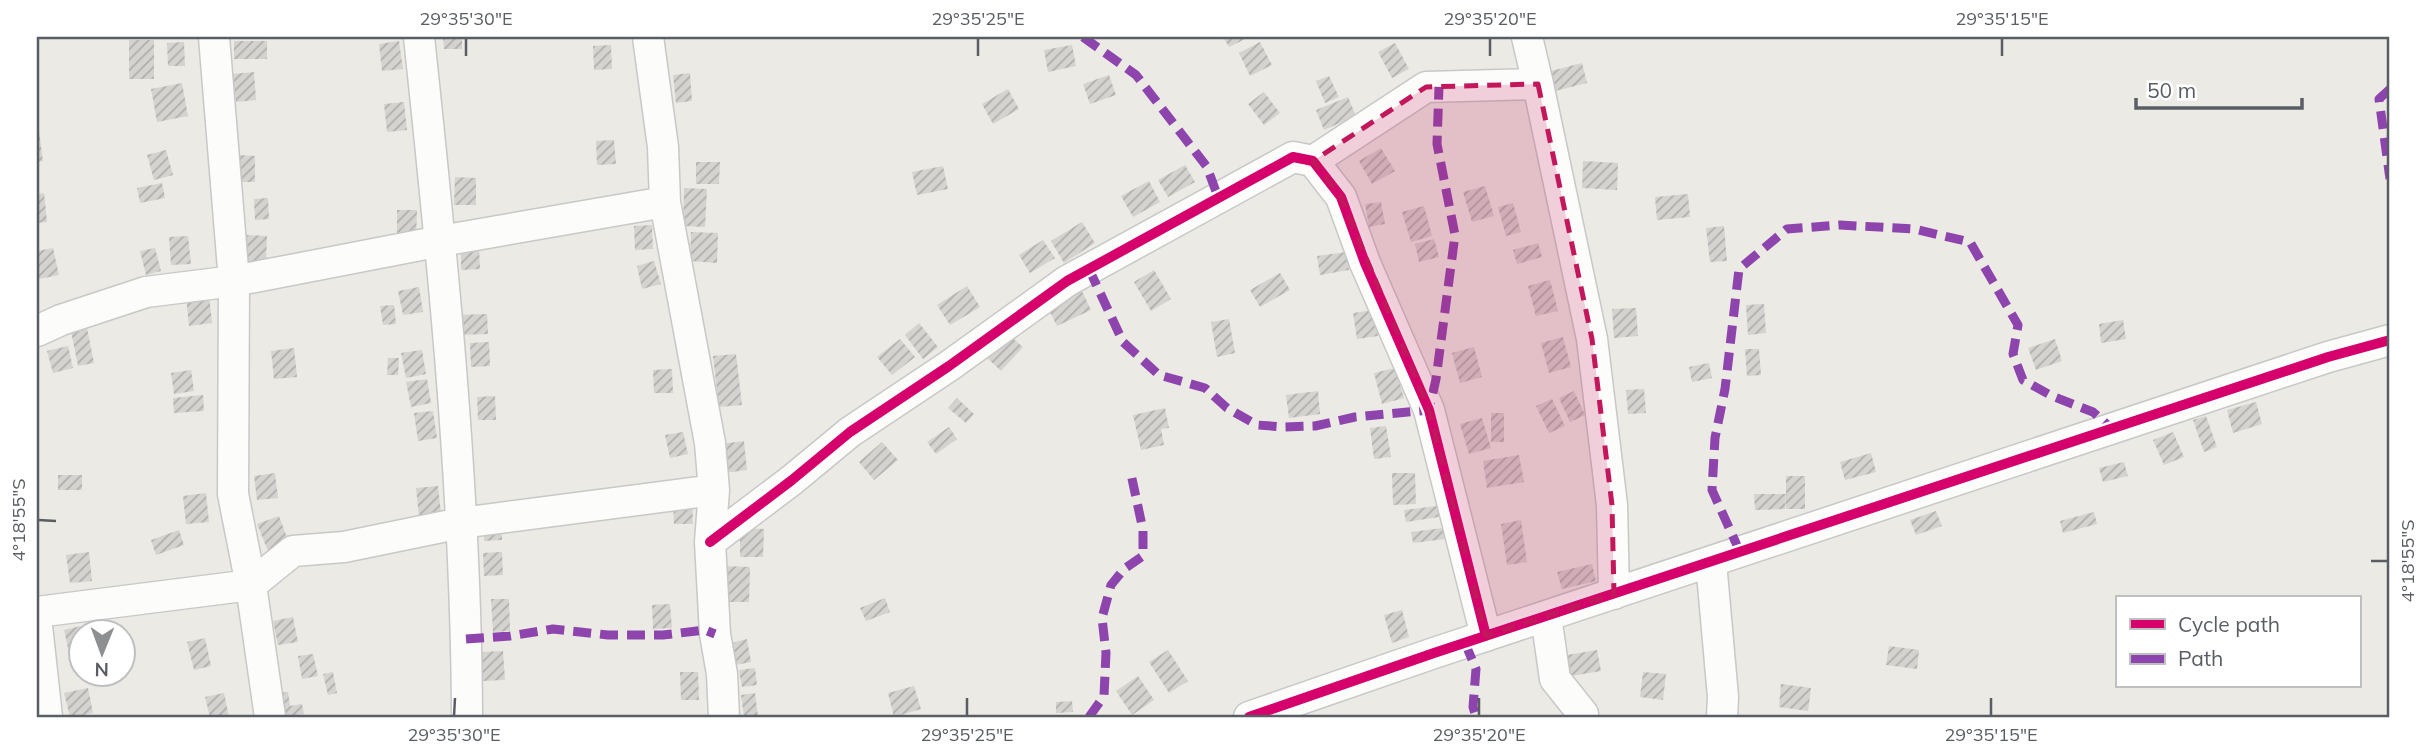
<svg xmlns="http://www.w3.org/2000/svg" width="2427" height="754" viewBox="0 0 2427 754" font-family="Mulish,sans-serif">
<defs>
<pattern id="building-hatch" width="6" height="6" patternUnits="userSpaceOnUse" patternTransform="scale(1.75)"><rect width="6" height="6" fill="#d4d3cf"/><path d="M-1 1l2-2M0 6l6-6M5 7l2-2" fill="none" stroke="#afaeac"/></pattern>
</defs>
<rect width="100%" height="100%" fill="#ebeae4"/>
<path fill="url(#building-hatch)" d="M443,37H462V49H444Z
M1223,37H1249L1229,47Z
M129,40H154V79H129Z
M234,41H267V59H234Z
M399,41L403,69L382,71L379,44Z
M184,42L185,66H168L167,43Z
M1260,42L1272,65L1250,76L1239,53Z
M1395,43L1409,69L1392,78L1378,52Z
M611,45L612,69L594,70L593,46Z
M1072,45L1076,66L1048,72L1044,50Z
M1582,63L1587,83L1555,91L1551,71Z
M254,72L256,100L236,102L233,74Z
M690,73L692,101L676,103L673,75Z
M1109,75L1116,95L1090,104L1083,84Z
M1329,76L1339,97L1325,103L1316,81Z
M182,83L188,116L157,122L151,89Z
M1008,89L1019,109L993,124L982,104Z
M1264,92L1280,113L1264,125L1248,104Z
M1348,97L1356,116L1324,130L1316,110Z
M404,102L407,130L387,132L384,104Z
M39,131L43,161L37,162V132Z
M614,140L616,164L597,165L596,141Z
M1381,148L1395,171L1372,184L1359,161Z
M166,150L173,175L154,180L147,155Z
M239,155L255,156V182H238Z
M1583,161L1618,163L1617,190L1582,188Z
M696,162H720L719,184H696Z
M1185,165L1195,182L1168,197L1158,180Z
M943,166L948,189L917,195L912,172Z
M455,177L476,178V205H454Z
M1149,181L1160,202L1133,217L1121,196Z
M162,183L165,198L140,203L137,188Z
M1485,186L1494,216L1472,222L1463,192Z
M684,188L707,189L705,227L683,226Z
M44,193L47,222L37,223V194Z
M1688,194L1690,217L1657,220L1655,197Z
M268,198L269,219L255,220L254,199Z
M1381,202L1385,224L1369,227L1365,204Z
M1513,203L1521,232L1506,236L1498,207Z
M1424,206L1432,236L1411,242L1402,212Z
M397,210H417L416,239L397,238Z
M1082,222L1095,243L1064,263L1051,241Z
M652,225L653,249L635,250L634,226Z
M1724,226L1727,261L1710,262L1706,228Z
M691,232L718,233L717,263L690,261Z
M247,235L267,236L266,264L246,263Z
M188,236L191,264L171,265L169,237Z
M1434,239L1439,257L1419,262L1415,244Z
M1043,240L1055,258L1030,273L1019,255Z
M1538,243L1542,257L1517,264L1513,250Z
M461,246H479L480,269L461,270Z
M53,248L59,275L39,279L37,251Z
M155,248L161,271L146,275L140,251Z
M1347,252L1349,270L1320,275L1317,256Z
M654,261L661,284L642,289L637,266Z
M1154,270L1171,299L1151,311L1134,282Z
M1280,273L1290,290L1260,307L1250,290Z
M1550,280L1558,311L1536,316L1528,286Z
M967,286L980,307L950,325L937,305Z
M419,287L423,312L403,315L398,291Z
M1081,289L1091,310L1057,326L1047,306Z
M209,295L212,323L189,326L186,297Z
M1764,304L1766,333L1748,335L1746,305Z
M394,305L396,324L383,325L380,306Z
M1636,308L1638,336L1614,338L1612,309Z
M1374,310L1378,336L1357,339L1353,313Z
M487,314L488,334L457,335L456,315Z
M1229,319L1235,353L1217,357L1211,322Z
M2123,320L2126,339L2101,343L2099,324Z
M919,323L938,347L923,359L905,335Z
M87,328L94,363L78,366L71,331Z
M1007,333L1023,347L1001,371L985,356Z
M1563,337L1571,367L1549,373L1541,343Z
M900,339L915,357L892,375L877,357Z
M2055,339L2062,361L2036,370L2028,348Z
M489,342L490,366L471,367L470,343Z
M68,346L73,368L53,373L47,351Z
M1474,347L1482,377L1460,383L1452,353Z
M294,348L297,377L274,379L271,351Z
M1745,349H1759L1761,375L1747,376Z
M422,350L426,374L406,378L401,353Z
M736,354L742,405L719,407L713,356Z
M388,358H399L398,375H387Z
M1709,363L1712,378L1692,382L1689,367Z
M1395,368L1404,398L1382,404L1374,373Z
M672,369L673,393H654L653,370Z
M191,370L194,391L174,394L171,373Z
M427,379L431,403L411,407L406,382Z
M1644,389L1646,413L1628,414L1626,390Z
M1318,391L1320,414L1289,418L1286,395Z
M1574,391L1585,415L1570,422L1559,398Z
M203,395L204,411L174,413L173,398Z
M495,396L496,420H478L477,397Z
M957,398L974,414L966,423L948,408Z
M1552,399L1565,426L1549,433L1536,406Z
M2256,402L2262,424L2233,433L2227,410Z
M1165,408L1169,428L1161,429L1164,445L1141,450L1133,415Z
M433,411L437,438L418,441L414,413Z
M1491,413H1504V442H1491Z
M2206,416L2217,447L2204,452L2193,420Z
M1482,418L1491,448L1469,454L1460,424Z
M1386,426L1391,457L1374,459L1370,428Z
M949,427L957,439L936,454L927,442Z
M683,432L688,454L670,458L665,435Z
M2173,432L2184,457L2164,465L2153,440Z
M744,441L747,470L724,473L720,444Z
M882,442L898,460L874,480L859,462Z
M1871,453L1876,472L1845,480L1840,462Z
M1519,455L1524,482L1487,488L1483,461Z
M2124,462L2128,476L2103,482L2099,468Z
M275,473L278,498L257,500L254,476Z
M1392,473H1415L1416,504L1393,505Z
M58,475H82V490H58Z
M1786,476H1805V509H1786L1785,497V509L1755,510L1754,494H1786Z
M438,486L441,514L419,517L416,488Z
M206,493L209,522L186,524L183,496Z
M692,500L693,524H674L673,501Z
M1437,506L1439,517L1406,522L1404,510Z
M1936,511L1942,526L1916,535L1910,520Z
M2094,512L2097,524L2063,533L2060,521Z
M279,516L289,543L268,551L257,524Z
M501,517L502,540L484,541L483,518Z
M1521,520L1527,562L1507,565L1501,524Z
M740,528L764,529L763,557H740Z
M1443,528L1445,539L1413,543L1411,532Z
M179,530L184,545L156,555L151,540Z
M89,552L92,581L70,583L66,555Z
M502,552L503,575L484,576L483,553Z
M1592,564L1596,581L1562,589L1557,572Z
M725,566L750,567L749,602H723Z
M885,598L890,612L866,621L860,608Z
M491,599H509L510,631L493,632Z
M670,604L672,628L653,629L652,605Z
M1402,610L1409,637L1392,643L1384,615Z
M293,617L298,642L278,645L273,621Z
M81,626L80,655L70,657L64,630Z
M205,638L211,666L194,670L187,642Z
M747,639L751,662L735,665L731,643Z
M1889,646L1919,650L1917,669L1886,665Z
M1168,650L1188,681L1169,693L1149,662Z
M1597,650L1601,671L1571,676L1567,655Z
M503,651L505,680L482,681L480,652Z
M313,654L318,676L302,679L298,656Z
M755,668L757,685L742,687L739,670Z
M333,672L337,693L328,695L323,674Z
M680,672H698L699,700H681Z
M1643,672L1666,674L1663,700L1640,697Z
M1138,676L1154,700L1132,715L1116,691Z
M1781,684L1811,688L1808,711L1779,707Z
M914,686L921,709L894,717L888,693Z
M88,688L93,713L70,717L64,693Z
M288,692L290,706L302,704L304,714L283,717L279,693Z
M224,693L229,717H210L205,697Z
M755,693L758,717H744L741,695Z
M1072,701L1073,712L1056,713V702Z"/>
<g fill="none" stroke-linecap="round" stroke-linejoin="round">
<g stroke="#c7c8c7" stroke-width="33">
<path id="minor" d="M214,37L234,281L233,494L251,585L270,717
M419,37C443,263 466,490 467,717
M648,37L663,147L665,202L710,443L714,490L710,542L715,634L722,674L724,717
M1527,37L1538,84
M1313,161L1426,87L1538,84L1592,339L1612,505L1614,594
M37,331L61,320L146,292L234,281L441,241L665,202
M710,542L792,480L850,432L949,366L1067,281L1293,157L1313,161L1341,197L1365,263L1429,410L1486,636
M1711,562L1723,697L1722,717
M37,612L251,585L293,551L344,547L461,523L714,490
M1546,616L1555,679L1583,714V717
M37,626L47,717
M1249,717L1434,653L2328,357L2390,340"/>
</g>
<use href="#minor" stroke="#fcfcfb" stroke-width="30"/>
<path stroke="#8e44ad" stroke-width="9" stroke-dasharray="18 9" stroke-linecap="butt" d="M1083,37L1136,75L1207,167L1218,197
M2390,89L2379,99L2390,179
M1089,269L1123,342L1159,375L1205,388L1227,408L1257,425L1284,427L1315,426L1355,417L1429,410L1436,379L1455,235L1437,144L1439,87
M1740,552L1712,490L1715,438L1725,389L1739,269L1787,229L1840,225L1914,229L1970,242L2018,325L2013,354L2023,380L2052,396L2093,412L2112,429
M466,639L510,636L553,629L608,635H663L705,630L715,634
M1465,643L1476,669L1473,707L1476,717
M1089,717L1104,696L1106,653L1102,618L1111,585L1124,569L1143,556V530L1131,474"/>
<g stroke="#fff" stroke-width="15">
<path id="cycleway" d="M710,542L792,480L850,432L949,366L1067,281L1293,157L1313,161L1341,197L1365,263L1429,410L1486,636
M1249,717L1434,653L2328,357L2390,340"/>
</g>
<use href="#cycleway" stroke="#d6006c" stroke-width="10"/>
</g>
<path fill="#c2185b" fill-opacity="0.2" stroke="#c2185b" stroke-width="5" stroke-dasharray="14 9" stroke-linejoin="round" d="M1538,84L1592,339L1612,505L1614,594L1486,636L1429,410L1341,197L1313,161L1426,87Z"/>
<path fill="none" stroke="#5a5e64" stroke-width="2.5" d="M466,56V38M978,56V38M1490,56V38M2002,56V38M38,520L56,521M2371,561H2388M454,716L455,698M967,716V698M1479,716V698M1991,716V698"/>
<rect width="2427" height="754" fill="none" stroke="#ffffff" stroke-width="77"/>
<rect x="2116" y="596" width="245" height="91" fill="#ffffff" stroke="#bdbfc1" stroke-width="2"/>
<rect x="2130" y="619" width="35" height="10" fill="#d6006c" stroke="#bdbfc1" stroke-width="2"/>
<text x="2178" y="632" font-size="21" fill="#5a5e64">Cycle path</text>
<rect x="2130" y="654" width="35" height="10" fill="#8e44ad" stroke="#bdbfc1" stroke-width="2"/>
<text x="2178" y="666" font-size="21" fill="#5a5e64">Path</text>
<g transform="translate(102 653) rotate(181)"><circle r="33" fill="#ffffff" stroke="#bdbfc1" stroke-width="2"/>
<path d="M0-5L12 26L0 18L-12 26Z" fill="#8d8f91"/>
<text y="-10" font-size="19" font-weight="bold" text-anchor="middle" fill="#5a5e64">N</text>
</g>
<path d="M2136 98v10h166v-10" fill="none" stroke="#5a5e64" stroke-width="3.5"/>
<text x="2147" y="98" font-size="21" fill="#5a5e64" stroke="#ffffff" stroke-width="5" paint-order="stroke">50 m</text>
<rect x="38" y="38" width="2350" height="678" fill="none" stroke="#5a5e64" stroke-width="2.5"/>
<g font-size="18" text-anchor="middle" fill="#5a5e64">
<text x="466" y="25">29°35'30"E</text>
<text x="978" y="25">29°35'25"E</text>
<text x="1490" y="25">29°35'20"E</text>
<text x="2002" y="25">29°35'15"E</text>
<text transform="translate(19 520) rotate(-90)" y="6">4°18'55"S</text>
<text transform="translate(2408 561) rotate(-90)" y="6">4°18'55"S</text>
<text x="454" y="741">29°35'30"E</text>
<text x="967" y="741">29°35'25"E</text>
<text x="1479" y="741">29°35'20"E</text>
<text x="1991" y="741">29°35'15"E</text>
</g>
</svg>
